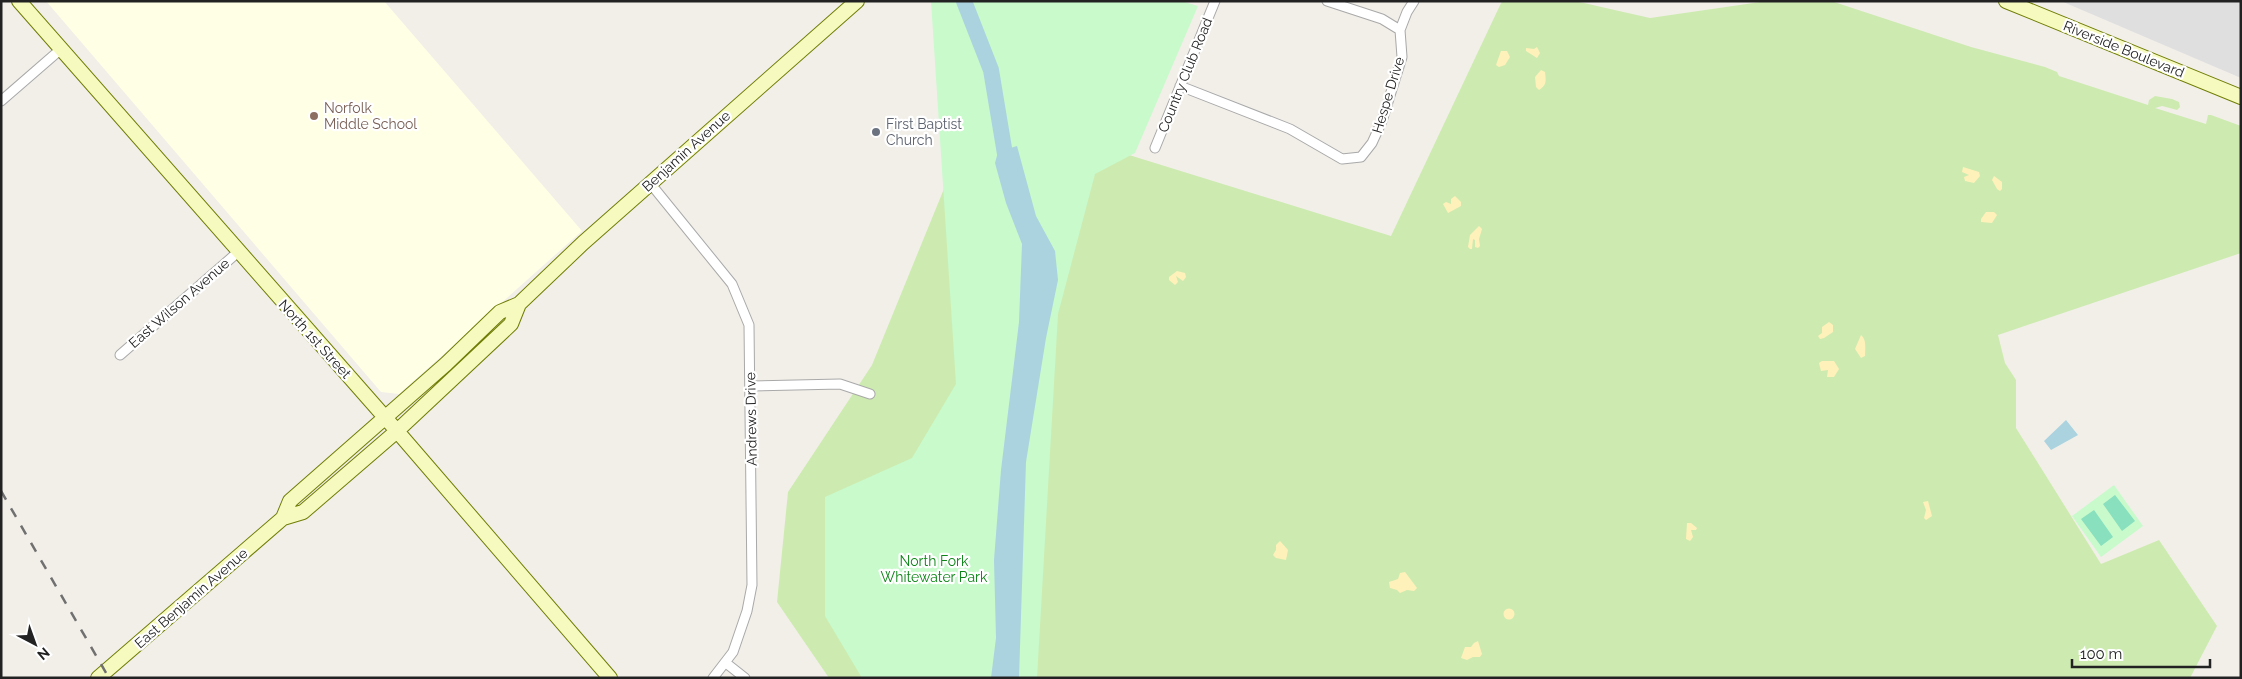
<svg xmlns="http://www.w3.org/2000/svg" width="2242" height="679" viewBox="0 0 2242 679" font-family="Raleway,sans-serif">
<rect width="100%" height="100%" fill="#f2efe9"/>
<path fill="#e0dfdf" d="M2061,1H2241V78Z"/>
<path fill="#ffffe5" d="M46,1H384L582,231L399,394L381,392Z"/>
<path fill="#cdebb0" d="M1502,1H1575L1650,18L1767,1H1831L1971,47L2045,67L2057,72L2059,76L2148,105L2149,100L2155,96L2172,99L2179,102L2180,107L2177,110L2162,106L2155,108L2206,124L2208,115H2211L2241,126V253L1998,335L2005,363L2016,380V428L2101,564L2159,540L2217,626L2190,678H829L777,602L788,492L872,365L977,108L1391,236Z"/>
<path fill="#fff1ba" d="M1537,47L1540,53L1537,58L1526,51V48L1534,49Z
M1501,51H1507L1510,57L1505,65L1499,67L1496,65Z
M1541,70L1545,72C1546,81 1547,85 1539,90L1536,87L1535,77Z
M1963,167L1979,172L1980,176L1974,183L1965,181L1964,177L1969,175L1962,172Z
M1994,176L2002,182V189L2000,191L1997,189L1992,180Z
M1455,196L1461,202V206L1448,213L1443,204L1446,202L1451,204V199Z
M1986,212H1994L1997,215L1992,223L1981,222V219Z
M1479,226L1482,229L1479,239L1480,246L1478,248L1475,247V240L1473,239L1472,249H1470L1468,247L1470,235Z
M1177,271L1185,273L1186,277L1183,281L1176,276L1178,282L1175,285L1169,280V277Z
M1829,322L1833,325V332L1824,338L1820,339L1818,336L1822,333V327Z
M1861,335C1867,340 1865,349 1865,356L1861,358L1855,349Z
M1822,361H1834L1839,369L1834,377H1827L1828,370L1821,371L1819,363Z
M1928,501L1932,516L1926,520L1924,518L1926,510L1923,502Z
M1687,523H1691L1697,528L1696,530H1691L1693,537L1690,541L1686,539Z
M1280,541L1288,550L1286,560L1276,558L1273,555L1276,550V545Z
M1405,572L1417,588L1414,591L1407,590L1400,593L1397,590L1390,588L1389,582L1398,579L1400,573Z
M1503.5 614a5.5 5.5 0 1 1 11 0a5.5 5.5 0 1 1-11 0Z
M1478,641L1482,654L1480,657H1473L1467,660L1461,658L1465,647H1471L1474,643Z"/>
<path fill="#c8facc" d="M931,1H1181L1198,6L1135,153L1095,174L1058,314L1037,678H862L825,616V497L912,458L956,384Z
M2114,485L2143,526L2101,557L2072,516Z"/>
<path fill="#88e0be" d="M2115,495L2135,521L2122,531L2103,504Z
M2094,510L2113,537L2101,546L2081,519Z"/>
<path fill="#aad3df" d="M1017,146L1036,216L1055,251L1058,280L1046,338L1026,462L1019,678H991L996,638L994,560L1001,470L1019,322L1022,244L1006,203L995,163L998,152Z
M2066,420L2078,435L2051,450L2044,441Z"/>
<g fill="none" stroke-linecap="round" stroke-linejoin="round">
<path stroke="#aad3df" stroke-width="16" d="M964,1L991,70L1006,160L1010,169"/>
<g stroke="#a9a9a9" stroke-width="11">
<path id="street" d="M1327,1L1382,19L1400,30
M1180,86L1290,129L1342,159L1361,157L1372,143L1382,121L1402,57L1400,30L1407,12L1414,1
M1,101L61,49
M1155,148L1215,1
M650,183L732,284L749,325L752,585L747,611L733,652L713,678
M120,355L238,252
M751,386L840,384L870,394
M726,663L745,678"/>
</g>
<g stroke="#707d05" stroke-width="16">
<path id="secondary" d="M19,1L397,431L610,678
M2006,1L2241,97
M283,518L290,501L446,364L500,312L519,304L583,243L857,1
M98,678L283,518L303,512L397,431L511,324L519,304"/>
</g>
<use href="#street" stroke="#fff" stroke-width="9"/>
<use href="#secondary" stroke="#f7fabf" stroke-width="14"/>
<path stroke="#707070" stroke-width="2.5" stroke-dasharray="10 10" stroke-linecap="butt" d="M1,491L109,678"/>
</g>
<circle fill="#8d6e63" stroke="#fff" stroke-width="2" cx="314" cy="116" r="5"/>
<circle fill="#6b7280" stroke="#fff" stroke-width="2" cx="876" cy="132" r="5"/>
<g text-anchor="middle" stroke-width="4.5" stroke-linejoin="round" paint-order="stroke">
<g font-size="14" fill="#222" stroke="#fff">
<text transform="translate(2124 49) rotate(22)" y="5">Riverside Boulevard</text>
<text transform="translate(1185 75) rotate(-68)" y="5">Country Club Road</text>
<text transform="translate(1388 95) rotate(-73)" y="5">Hespe Drive</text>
<text transform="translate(686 151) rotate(-42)" y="5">Benjamin Avenue</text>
<text transform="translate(179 303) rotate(-41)" y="5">East Wilson Avenue</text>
<text transform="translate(315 339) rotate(48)" y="5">North 1st Street</text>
<text transform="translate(751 419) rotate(-91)" y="5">Andrews Drive</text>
<text transform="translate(191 598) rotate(-41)" y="5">East Benjamin Avenue</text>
</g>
<g font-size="14" fill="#785e54" stroke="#fff" text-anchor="start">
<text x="324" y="113">Norfolk<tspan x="324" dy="16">Middle School</tspan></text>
</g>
<g font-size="14" fill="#5b616d" stroke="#fff" text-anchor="start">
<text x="886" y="129">First Baptist<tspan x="886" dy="16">Church</tspan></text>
</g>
<g font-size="14" fill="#0c8416" stroke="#fff">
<text x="934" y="566">North Fork<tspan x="934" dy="16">Whitewater Park</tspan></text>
</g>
</g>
<rect width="2242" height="679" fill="none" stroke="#222222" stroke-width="5"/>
<g transform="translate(35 644) rotate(139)" stroke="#ffffff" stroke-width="4" paint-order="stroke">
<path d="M0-4L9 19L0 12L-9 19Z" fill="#222222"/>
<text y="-8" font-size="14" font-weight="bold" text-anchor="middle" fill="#222222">N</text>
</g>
<path d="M2072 659v8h138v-8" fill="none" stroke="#222222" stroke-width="2.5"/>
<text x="2080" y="659" font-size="15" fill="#222222" stroke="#ffffff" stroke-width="4" paint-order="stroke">100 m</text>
</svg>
